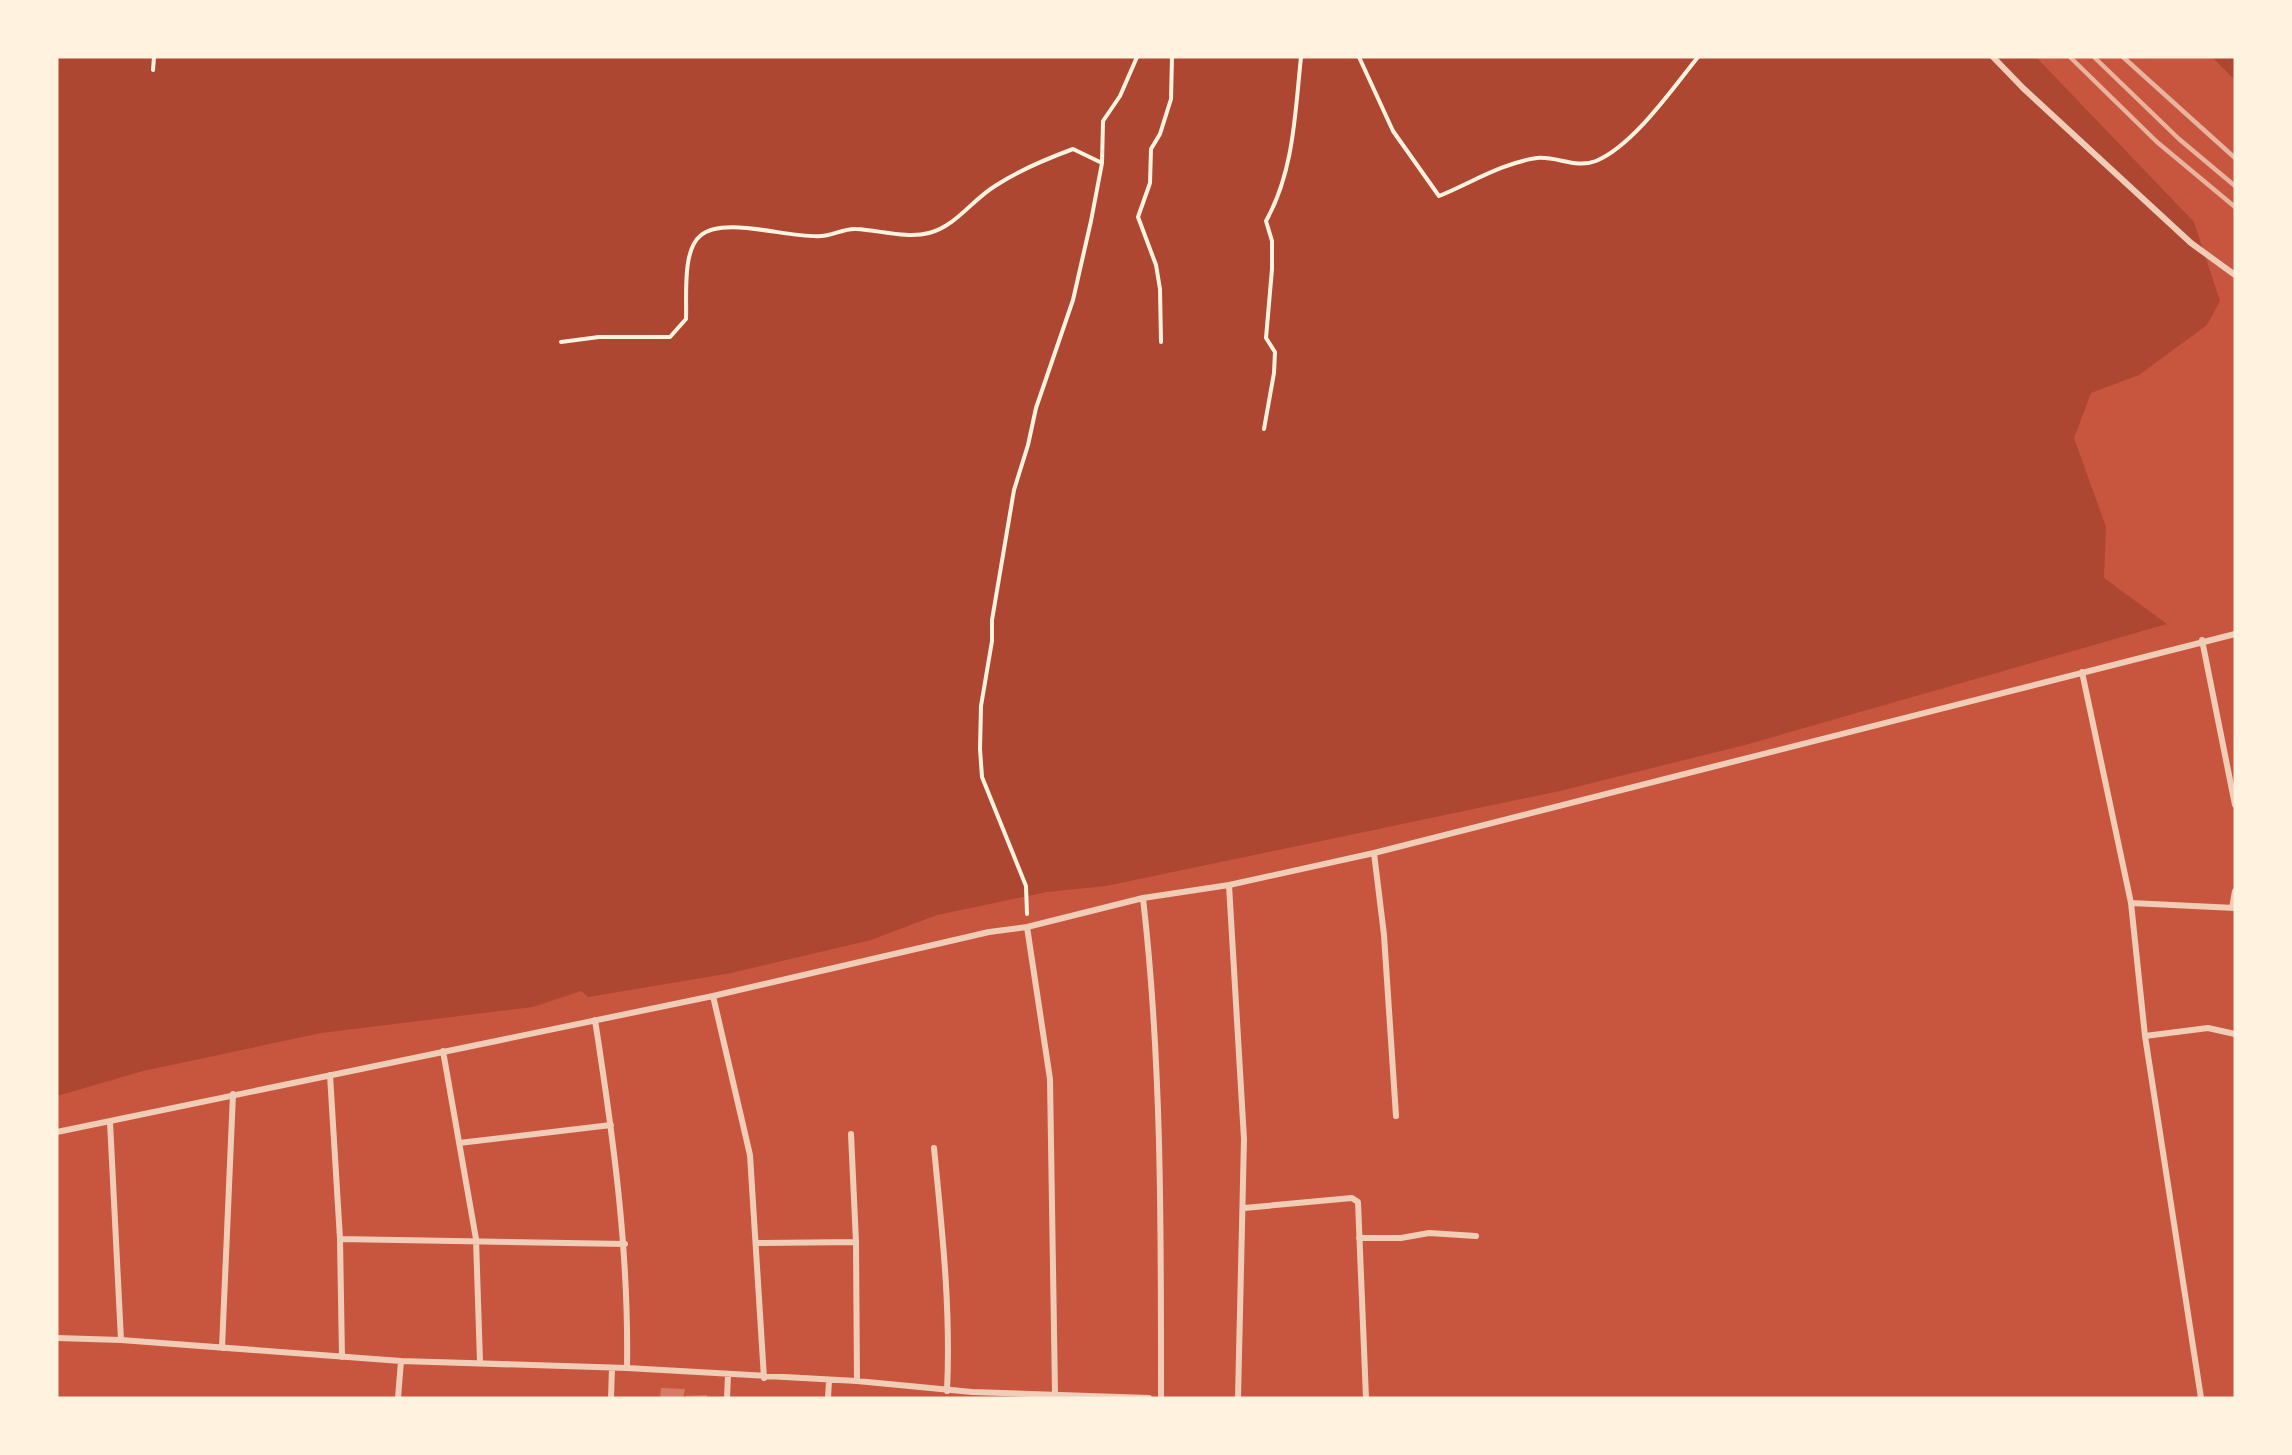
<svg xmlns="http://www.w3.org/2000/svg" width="2292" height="1455" viewBox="0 0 2292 1455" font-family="'PT Sans Narrow',sans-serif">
<rect width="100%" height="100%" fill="#c8553d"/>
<path fill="#ae4732" d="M57,57H2036L2194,222L2220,301L2207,325L2139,375L2091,393L2074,438L2106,527L2104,578L2167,624L1745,745L1560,791L1106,886L1047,892L937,915L871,940L731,973L588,997L581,991L533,1007L321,1033L143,1071L57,1096Z
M2212,57H2235V80Z"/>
<path fill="#d67c66" d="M661,1388L685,1389L683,1398H660Z
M707,1395V1398H685V1396Z"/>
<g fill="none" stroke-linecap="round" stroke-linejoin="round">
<path stroke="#fff3e0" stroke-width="4" d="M1359,57L1393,131L1439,196C1471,183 1502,163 1537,158C1557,156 1576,169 1596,161C1633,146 1673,88 1698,57
M153,70L154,57
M561,342L599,337H670L686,319C687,298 682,251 700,236C724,215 790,239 821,236C833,236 844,228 856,229C879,230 907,239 929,233C956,226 972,200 995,186C1019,170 1046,159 1073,149L1102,163
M1161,342L1160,289L1156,265L1138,217L1150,183L1151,149L1160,134L1171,99L1172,57
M1264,429L1274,373L1275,352L1266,338L1272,269V241L1266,221C1294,171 1295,113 1301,57
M1027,914L1026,886L982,777L980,749L981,706L992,641V620L1014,490L1028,445L1036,408L1073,300L1091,221L1102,163L1103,121L1120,96L1137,57"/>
<path stroke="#f1ccb7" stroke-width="6" d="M1993,57L2023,88L2191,243L2235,275
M2202,640L2235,805
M2082,672L2131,903L2145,1036L2201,1398
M1374,853L1384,935L1396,1116
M1229,885L1244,1139L1238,1398
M1143,898C1162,1064 1161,1231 1161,1398
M2131,903L2235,908
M2232,908L2235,891
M1027,927L1050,1079L1055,1393
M713,996L750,1155L764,1378
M595,1020C613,1136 629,1250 627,1368
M2145,1036L2208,1028L2235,1034
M443,1051L476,1239L480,1362
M330,1075L340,1239L342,1357
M110,1122L121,1340
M57,1132L713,996L989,932L1027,927L1143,898L1229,885L1374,853L2235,634
M851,1134L856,1242L857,1381
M459,1143L611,1125
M934,1148C942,1229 951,1309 947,1391
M1244,1208L1352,1198L1358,1202L1366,1398
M1359,1238H1401L1429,1233L1476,1236
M340,1239L625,1244
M757,1243L856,1242
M57,1338L121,1340L401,1361L627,1368L857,1381L972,1392L1149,1398
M222,1348L233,1094
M398,1398L401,1361
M611,1398L612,1368
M727,1398L728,1375
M828,1398L829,1381"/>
<path stroke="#e9b49f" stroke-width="4.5" d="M2070,57L2157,142L2235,207
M2094,57L2179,139L2235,186
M2123,57L2235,158"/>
</g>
<rect width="2292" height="1455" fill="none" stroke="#fff3e0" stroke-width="117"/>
</svg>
